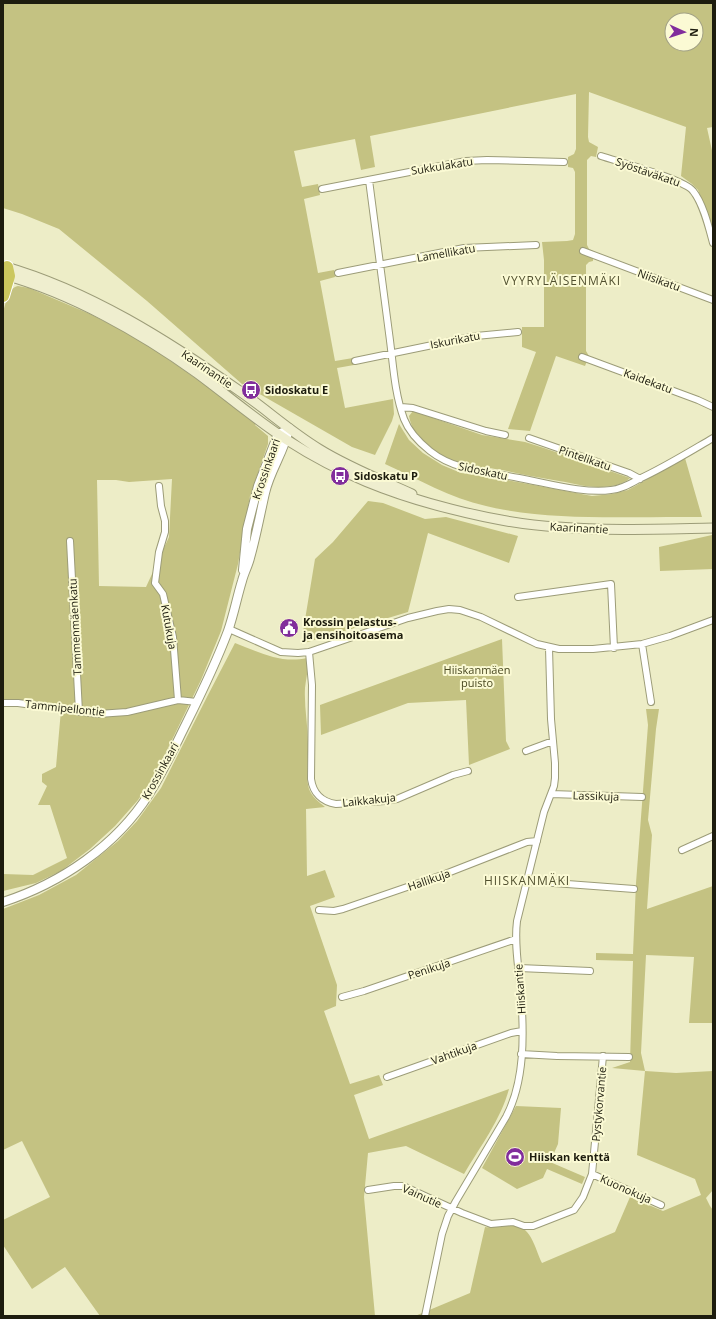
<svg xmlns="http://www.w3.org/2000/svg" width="716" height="1319" viewBox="0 0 716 1319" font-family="'Open Sans',sans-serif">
<rect width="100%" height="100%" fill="#ededc7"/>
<path fill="#c4c282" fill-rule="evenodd" d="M3,3H713V127L707,128L713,155V233L698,190L692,184L681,176L686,127L589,92L588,137L589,142L598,147L596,157L591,156L587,160V245L589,249L593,251V261L589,262L586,265V351L589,356L585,366L556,356L530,431L508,429L536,352L522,347V327H544V260L542,242L567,241L573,240L575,234V172L573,168L568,167V157L574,154L576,149V94L370,136L375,167L361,170L355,139L294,151L302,187L318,184L320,195L304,199L318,273L334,270L335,277L320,281L335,361L353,358L354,365L337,368L345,408L393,399L394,414L392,421L375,455L352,447L242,384L147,301L59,229L22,214L3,208ZM672,20H696V44H672Z
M18,286L29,288L90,314L139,339L257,421L255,425L268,436V444L250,496L238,564L221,631L201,680L155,775L138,800L115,826L90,849L61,871L36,883L3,891V874L33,875L67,858L50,805H38L47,786L42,782V774L56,767L61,710L3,703V312C6,303 8,288 18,286ZM172,479L169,537L146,587L99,586L97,480H116L129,482Z
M413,411L482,435L525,442L544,448L630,478C623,485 609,487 598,487C585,487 572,483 559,481C540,478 521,474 502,470C485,467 457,465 443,457C427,448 412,434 409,416Z
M399,424L409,440L423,453L442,465L461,473L486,476L592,496L612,494L628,490L685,458L702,517C633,516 553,522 486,506C450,498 418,479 385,464Z
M368,501L383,503L425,519L446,517L518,536L509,563L428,533L408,612L301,644L315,559L333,542Z
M712,535L713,569L660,571L659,547Z
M502,639L506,741L510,749L469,765L466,700L408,703L321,735L320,705Z
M235,643C259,652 281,664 307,658C309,669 306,678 305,688C304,707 308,725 308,744C309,758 305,775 309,789C312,797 319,802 325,807L306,809L307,876L325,870L335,897L310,906L337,985L336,1006L324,1011L350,1084L379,1075L383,1085L354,1095L369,1139L509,1089C501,1119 480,1147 464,1174L406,1146L368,1153L364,1197L375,1316H234L233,1315L229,1316H100L65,1267L32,1289L3,1245V1220L50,1197L22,1141L3,1150V909L39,895L76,875L118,841L137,821L161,788L208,695Z
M646,709H659L656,729L648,820L652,835L647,909L713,886V1023H689L694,957L646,955L641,1053L645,1071L676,1073L713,1071V1190L706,1198L710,1206L713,1210V1316H415L470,1293L485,1227C493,1228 501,1225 510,1225C532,1225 534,1247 542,1263L615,1232L630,1197L663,1211L701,1195L695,1179L637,1155L645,1071L612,1068L630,1062L633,961L596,960V953L633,954L636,883L648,725Z
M516,1106L561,1108L558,1144L550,1162L585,1177L582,1184L547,1169L543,1178L517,1189L482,1168Z"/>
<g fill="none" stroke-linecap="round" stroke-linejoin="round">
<g stroke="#9c9c78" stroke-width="8">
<path id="minor" d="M601,156C619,162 684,179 693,191C703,203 709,228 713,243
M369,180C376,231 382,282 389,333C393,361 394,392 404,419C409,432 420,443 430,451C455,471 489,472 519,478C547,483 584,494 611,490C622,489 630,484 639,479C665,467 689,452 713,438
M322,189L466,161L487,160L564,162
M583,251L713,300
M338,273L464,248L536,245
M582,357L698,400L713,407
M355,361L476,336L518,332
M401,407L413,408L486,431L505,435
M529,438L629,473L640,479
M159,486L161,506L165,521V532L159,552L155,583L163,594L173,637L178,700
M70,541L79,712
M518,597L611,584L614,648
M229,629L281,652L298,653L309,652L408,618L437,611L449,609L460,610L481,617L537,644L559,649H593L642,644L670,636L713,620
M642,644L651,702
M309,652L312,685L311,779C313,793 322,802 336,804L385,801L397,799L453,775L468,771
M3,703H18L98,714L127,712L178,700L197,702
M526,751L553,741
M551,794L642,797
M682,850L713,836
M527,881L634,889
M319,910L334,911L343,909L445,874L527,842L537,841
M519,968L590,971
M342,997L364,991L516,939
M521,1054L557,1056L629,1057
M387,1077L511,1033L522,1031
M592,1174L661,1205
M368,1190L394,1186H403L462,1213L491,1224L513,1222L524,1226H533L574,1210L583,1197L592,1174L603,1056
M425,1316L442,1234L448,1216L456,1201L506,1117C525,1081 524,1034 521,994C519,970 514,945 517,921L544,812L554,786L555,778V763L551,719L549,648"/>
</g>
<g stroke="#9c9c78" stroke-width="10">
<path id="tertiary" d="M243,570L247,529L258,486L278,434L283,432
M3,902C61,883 116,846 149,794C163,772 174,748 186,724C201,694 216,663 228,631C234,614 237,597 242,581C244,573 248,566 250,558C256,537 260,515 265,493C270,470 285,451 289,428"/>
</g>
<g stroke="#9c9c78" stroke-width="11">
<path id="secondary" d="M3,266C90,291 167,340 241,392C267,410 291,432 319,449C348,467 381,480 412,494
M4,275C71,293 141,333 197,373C227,395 256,420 287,440C340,474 391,494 451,509C486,518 521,525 558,527C609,531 661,529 713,528"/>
</g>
<g stroke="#fff" stroke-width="14">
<path id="motorway" d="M3,271L7,267L9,276L3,296"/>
</g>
<use href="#minor" stroke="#fff" stroke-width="6"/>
<use href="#tertiary" stroke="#fff" stroke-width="8"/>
<use href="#secondary" stroke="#efeecf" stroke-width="9"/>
<use href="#motorway" stroke="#cbc75e" stroke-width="12"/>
</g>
<defs>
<g id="bus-disc" transform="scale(1)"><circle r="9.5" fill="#812d9c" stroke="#fbfad4"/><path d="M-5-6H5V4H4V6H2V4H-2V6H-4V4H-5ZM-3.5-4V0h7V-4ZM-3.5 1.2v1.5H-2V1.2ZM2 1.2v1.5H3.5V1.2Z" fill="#fff"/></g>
<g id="civic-disc" transform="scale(1)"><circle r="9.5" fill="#812d9c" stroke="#fbfad4"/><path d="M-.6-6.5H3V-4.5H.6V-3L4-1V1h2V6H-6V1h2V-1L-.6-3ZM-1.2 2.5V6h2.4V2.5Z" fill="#fff"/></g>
<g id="stadium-disc" transform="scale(1)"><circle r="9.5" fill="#812d9c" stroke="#fbfad4"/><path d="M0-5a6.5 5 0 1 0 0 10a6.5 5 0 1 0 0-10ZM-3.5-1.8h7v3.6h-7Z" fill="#fff"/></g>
</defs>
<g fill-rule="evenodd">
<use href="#bus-disc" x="251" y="390"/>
<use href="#bus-disc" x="340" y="476"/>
<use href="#civic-disc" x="289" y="628"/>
<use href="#stadium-disc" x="515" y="1157"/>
</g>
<g text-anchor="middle" stroke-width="4" stroke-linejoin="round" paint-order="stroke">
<g font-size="11" fill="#1d1c0e" stroke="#fbfad4">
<text transform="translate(442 166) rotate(-9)" y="4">Sukkulakatu</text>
<text transform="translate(648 172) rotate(19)" y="4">Syöstäväkatu</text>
<text transform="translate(446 253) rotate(-10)" y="4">Lamellikatu</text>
<text transform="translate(659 280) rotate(20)" y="4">Niisikatu</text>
<text transform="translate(455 340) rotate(-11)" y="4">Iskurikatu</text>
<text transform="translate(207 369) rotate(34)" y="4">Kaarinantie</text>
<text transform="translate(648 381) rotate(20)" y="4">Kaidekatu</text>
<text transform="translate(585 458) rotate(19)" y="4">Pintelikatu</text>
<text transform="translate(266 469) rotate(-71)" y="4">Krossinkaari</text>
<text transform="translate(483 471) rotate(12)" y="4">Sidoskatu</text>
<text transform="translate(579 528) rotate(3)" y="4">Kaarinantie</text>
<text transform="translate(75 627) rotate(-93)" y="4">Tammenmäenkatu</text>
<text transform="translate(169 627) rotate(80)" y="4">Kutukuja</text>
<text transform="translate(65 708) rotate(6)" y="4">Tammipellontie</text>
<text transform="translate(160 771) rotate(-61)" y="4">Krossinkaari</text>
<text transform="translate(596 796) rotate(2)" y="4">Lassikuja</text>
<text transform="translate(369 800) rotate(-6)" y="4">Laikkakuja</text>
<text transform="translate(429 880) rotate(-19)" y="4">Hallikuja</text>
<text transform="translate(429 969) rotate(-18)" y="4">Penikuja</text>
<text transform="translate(520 989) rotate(-94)" y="4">Hiiskantie</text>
<text transform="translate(454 1053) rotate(-20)" y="4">Vahtikuja</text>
<text transform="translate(599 1104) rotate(-85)" y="4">Pystykorvantie</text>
<text transform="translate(626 1189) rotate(24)" y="4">Kuonokuja</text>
<text transform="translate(422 1196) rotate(24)" y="4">Vainutie</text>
</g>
<g font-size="11" font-weight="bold" fill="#1d1c0e" stroke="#fbfad4" text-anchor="start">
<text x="265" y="394">Sidoskatu E</text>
<text x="354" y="480">Sidoskatu P</text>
<text x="303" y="626">Krossin pelastus-<tspan x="303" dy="13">ja ensihoitoasema</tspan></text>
<text x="529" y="1161">Hiiskan kenttä</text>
</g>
<g font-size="11" fill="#494821" stroke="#fbfad4">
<text x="477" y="674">Hiiskanmäen<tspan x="477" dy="13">puisto</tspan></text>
</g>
<g font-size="12" letter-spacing="1" fill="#525130" stroke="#fbfad4">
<text x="562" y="285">VYYRYLÄISENMÄKI</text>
<text x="527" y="885">HIISKANMÄKI</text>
</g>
</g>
<rect width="716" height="1319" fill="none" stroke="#1d1c0e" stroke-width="8"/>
<g transform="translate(684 32) rotate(93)"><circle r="19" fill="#fbfad4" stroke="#a2a185"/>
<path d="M0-3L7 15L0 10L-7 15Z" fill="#812d9c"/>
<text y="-6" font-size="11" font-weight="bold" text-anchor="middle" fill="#1d1c0e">N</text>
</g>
</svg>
